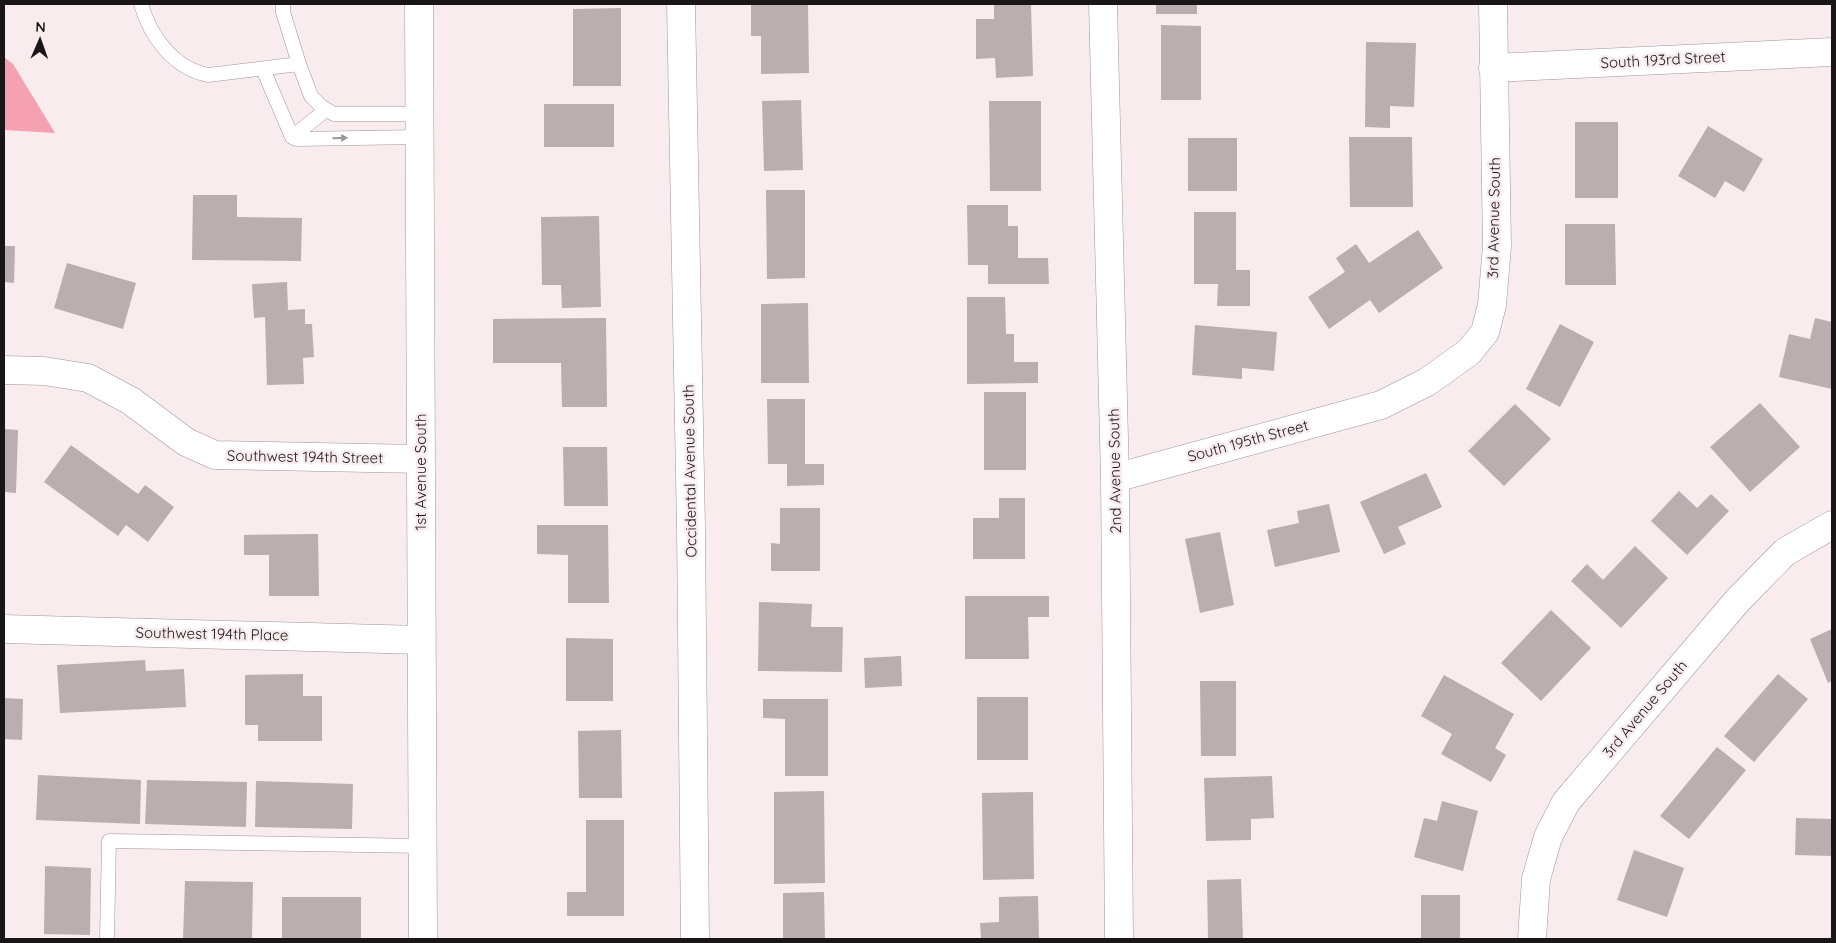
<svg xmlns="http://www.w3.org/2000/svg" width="1836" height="943" viewBox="0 0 1836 943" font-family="Quicksand,sans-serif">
<rect width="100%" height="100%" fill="#f9ecee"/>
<path fill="#f5a1b2" d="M4,57L13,64L55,133L4,130Z"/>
<path fill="#baaeb0" d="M808,4L809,73L761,74V36H751V5Z
M994,4H1031L1033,76L996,78L995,58L976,59V19H994Z
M1156,4H1197V14H1156Z
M621,8V86H573V9Z
M1161,25L1201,26V100H1161Z
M1366,42L1416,43L1414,107L1390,106V128L1365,127Z
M801,100L803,170L764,171L762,101Z
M989,101H1041V191H990Z
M544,104H614V147H544Z
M1575,122H1618V198H1575Z
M1708,126L1763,159L1744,192L1725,181L1715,198L1678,176Z
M1349,137H1412L1413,207H1350Z
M1188,138H1237V191H1188Z
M766,190H805V278L767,279Z
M193,195H237V217L302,218L301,261L192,260Z
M967,205H1008V226H1018V258H1048L1049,284H988V265H968Z
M1194,212H1236V270H1250V306H1217L1218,284H1194Z
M599,216L601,307L562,308L561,285H542L541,217Z
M1565,224H1615L1616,285H1565Z
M1418,230L1443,268L1379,313L1370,300L1329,329L1308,297L1345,272L1336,258L1356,244L1369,263Z
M4,246H15L14,283L4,282Z
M67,263L136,283L123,329L54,308Z
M287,282L288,310L305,309V324H312L314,357L303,358L304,384L267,385L265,317L254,318L252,284Z
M967,297H1005L1006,334H1014V362H1038V383L967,384Z
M808,303L809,383H761V304Z
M606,318L607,407H562L561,363H493V319Z
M1815,318L1832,322V389L1779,377L1789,334L1810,339Z
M1560,324L1594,342L1560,407L1526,389Z
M1195,325L1277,332L1274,371L1242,368V379L1192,375Z
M984,392H1026V470H984Z
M767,399H805V464H824V485L787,486V464H768Z
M1760,403L1800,447L1750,492L1710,447Z
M1515,404L1551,439L1504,486L1468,451Z
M4,429L18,430L16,493L4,492Z
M71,445L138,494L145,485L174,507L148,542L126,525L118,536L44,482Z
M563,447H607L608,506H564Z
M1426,473L1442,507L1398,527L1406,544L1384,554L1360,502Z
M1679,491L1697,508L1711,494L1729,511L1687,555L1651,521Z
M999,498H1025V559H973V518H999Z
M1329,504L1340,552L1275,567L1267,530L1299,523L1297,511Z
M780,508H820V571H771V543L780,544Z
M537,525H608L609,603H568V555L537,554Z
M1220,532L1234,605L1200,613L1185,539Z
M318,534L319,596H269V555H244V535Z
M1635,546L1668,578L1621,628L1571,581L1587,564L1603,580Z
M965,596H1049V617H1028L1029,659H965Z
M759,602L812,604L811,627H843L842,672L758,671Z
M1551,610L1591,648L1541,701L1501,663Z
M1832,629V681L1828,683L1810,639Z
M566,638L613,639V701H566Z
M901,656L902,686L865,688L864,658Z
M145,660L146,671L184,669L186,707L60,713L57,665Z
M303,674V696H322V741H258V725H245V675Z
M1778,674L1808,699L1754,762L1724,736Z
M1444,675L1514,714L1495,748L1506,755L1491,782L1441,754L1452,734L1421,716Z
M1200,681H1236V756H1201Z
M977,697H1028V760H977Z
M4,698L23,699L22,740L4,739Z
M763,699H828V776H785V719L763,718Z
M621,730L622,798H579L578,731Z
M1717,747L1746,770L1689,839L1660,816Z
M38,775L141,780L140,824L36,820Z
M1272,776L1274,818L1251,819V840L1206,841L1204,778Z
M147,780L247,782L246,827L145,824Z
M256,781L353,784L352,829L255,827Z
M824,791L825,883L774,884V792Z
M1033,792L1034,879L983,880L982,793Z
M1442,801L1478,811L1463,871L1414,857L1424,818L1437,821Z
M1796,818L1832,819V856L1795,855Z
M586,820H624V916H567V892H586Z
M1634,850L1684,868L1667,917L1617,900Z
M45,866L91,868L90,935L44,934Z
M1241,879L1243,939H1208L1207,880Z
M185,881L253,882L252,939H183Z
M824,892L825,939H783V893Z
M1421,895H1460V939H1421Z
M1038,896L1039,939H981L980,923L999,922V897Z
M282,897H361V939H282Z"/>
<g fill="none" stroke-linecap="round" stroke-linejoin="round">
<g stroke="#a09496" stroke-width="15">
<path id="lane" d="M141,4C150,36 173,68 208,75L299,64
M283,4V12L299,64L311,96L322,107L334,114H420
M263,69L292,137
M292,137L296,139L420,137
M292,137L326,110
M107,939L109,841L423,846"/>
</g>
<g stroke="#a09496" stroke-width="29">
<path id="street" d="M681,4L691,529L695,939
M1103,4L1115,478L1119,939
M1493,68L1832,52
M4,370L44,371L88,378L131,401L186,442L215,455L420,459
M1115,478L1381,405L1427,382L1469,352L1485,332L1492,305L1497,246L1493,4
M4,629L421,640
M1532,939L1536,879L1548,837L1566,802L1738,600L1785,552L1832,525"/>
</g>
<g stroke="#a09496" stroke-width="29">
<path id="primary" d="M419,4L423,939"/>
</g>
<use href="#lane" stroke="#fff" stroke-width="14"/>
<use href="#street" stroke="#fff" stroke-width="28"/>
<use href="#primary" stroke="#fff" stroke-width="28"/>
</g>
<defs><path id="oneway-solid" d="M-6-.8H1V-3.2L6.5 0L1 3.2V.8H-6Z" transform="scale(1.25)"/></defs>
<use fill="#989697" href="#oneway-solid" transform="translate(340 138) rotate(-1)"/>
<g text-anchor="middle" stroke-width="5" stroke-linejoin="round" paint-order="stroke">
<g font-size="15" fill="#1a1617" stroke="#f9ecee">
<text transform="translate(1663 60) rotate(-3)" y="5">South 193rd Street</text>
<text transform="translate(1494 218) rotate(-89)" y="5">3rd Avenue South</text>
<text transform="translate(1248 441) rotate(-15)" y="5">South 195th Street</text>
<text transform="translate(305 457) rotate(1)" y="5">Southwest 194th Street</text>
<text transform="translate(690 471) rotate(-91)" y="5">Occidental Avenue South</text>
<text transform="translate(1115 471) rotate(-91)" y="5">2nd Avenue South</text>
<text transform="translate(421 472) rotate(-90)" y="5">1st Avenue South</text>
<text transform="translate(212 634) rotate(1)" y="5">Southwest 194th Place</text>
<text transform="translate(1645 709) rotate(-50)" y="5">3rd Avenue South</text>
</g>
</g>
<rect width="1836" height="943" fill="none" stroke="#1a1617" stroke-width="10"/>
<g transform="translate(40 40) rotate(2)" stroke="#f9ecee" stroke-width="4" paint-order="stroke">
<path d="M0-4L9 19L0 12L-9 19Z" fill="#1a1617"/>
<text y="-8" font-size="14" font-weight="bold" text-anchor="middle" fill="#1a1617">N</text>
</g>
</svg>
